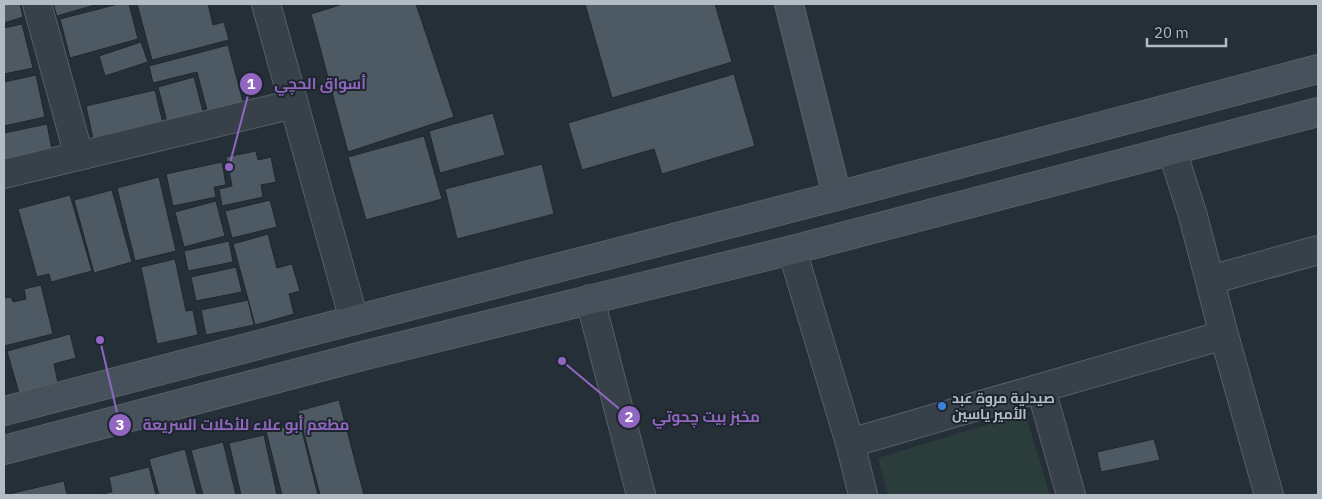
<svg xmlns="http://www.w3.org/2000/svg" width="1322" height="499" viewBox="0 0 1322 499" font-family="'IBM Plex Sans',Cairo,sans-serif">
<rect width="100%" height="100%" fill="#252f38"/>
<path fill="#2a3d3b" d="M1025,413L1050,495H888L878,458Z"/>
<path fill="#4d5a64" stroke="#1f2830" d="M4,4H20L23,17L4,23Z
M53,4H98L57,16Z
M118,4H129L138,39L70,58L60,19Z
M137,4H208L213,25L224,22L229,40L152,60Z
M343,4H416L454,117L348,152L311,14Z
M585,4H715L732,62L612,98Z
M22,24L33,68L4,74V28Z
M141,42L148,62L105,76L99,56Z
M228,45L245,109L209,118L197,72L153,83L149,66Z
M734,74L755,146L662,174L654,149L582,170L568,123Z
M36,75L45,117L4,126V82Z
M194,77L205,119L169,129L158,87Z
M155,90L165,132L95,148L86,106Z
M493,113L505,155L440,173L429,131Z
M47,124L53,155L4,166V133Z
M424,136L442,199L366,220L348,157Z
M256,151L258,160L271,157L276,182L261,185L263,197L222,206L219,189L232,186L226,157Z
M222,162L226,185L214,187L216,197L173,206L166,174Z
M542,164L554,214L457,239L445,189Z
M159,177L176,251L135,261L117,188Z
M112,190L132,262L94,273L74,200Z
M70,195L92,271L51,282L49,274L37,277L18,209Z
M270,200L277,227L232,238L225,211Z
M216,201L225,236L184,247L175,212Z
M268,234L277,268L292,264L300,291L289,294L294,314L255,325L233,244Z
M229,241L233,262L188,271L184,251Z
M175,259L186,311L193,310L198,335L157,344L141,267Z
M236,267L242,292L196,301L191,277Z
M41,285L53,334L4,346V298L11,297L13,302L26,299L24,289Z
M248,300L254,325L206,335L201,310Z
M70,334L76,358L54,364L58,383L19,393L7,351Z
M339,400L364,495H320L298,411Z
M300,423L318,495H282L266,431Z
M264,435L277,495H241L229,443Z
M1154,439L1160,460L1101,472L1097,452Z
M223,442L236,495H203L191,450Z
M185,449L197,495H159L149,459Z
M149,467L156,495H98L112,492L109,477Z
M64,481L67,495H5Z"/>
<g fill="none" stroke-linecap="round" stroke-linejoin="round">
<g stroke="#565f67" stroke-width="30">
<path id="street" d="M37,4L79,156
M266,4L354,320
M1172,150L1193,216L1224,335L1269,495
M4,174L294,104
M792,250L850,443L863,495
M1210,280L1318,250
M590,299L641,495
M1041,389L1071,495
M850,443L1224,335"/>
</g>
<g stroke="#565f67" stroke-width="30">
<path id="secondary" d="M789,4L837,196
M4,411L296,335L837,196L1318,69
M4,450L366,355L792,250L1318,112"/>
</g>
<use href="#street" stroke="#384149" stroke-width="28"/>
<use href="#secondary" stroke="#47515b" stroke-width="28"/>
</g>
<circle fill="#3f7fe0" stroke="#1d262e" stroke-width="2" cx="942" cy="406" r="5"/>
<g text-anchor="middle" stroke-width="4" stroke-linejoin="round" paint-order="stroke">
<g font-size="14" font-weight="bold" fill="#b3bcc5" stroke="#1d262e" text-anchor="start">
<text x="952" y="403">صيدلية مروة عبد<tspan x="952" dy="16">الأمير ياسين</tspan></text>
</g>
</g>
<path fill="none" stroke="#9166c1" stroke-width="2" d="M229 167L251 84M562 361L629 417M100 340L120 425"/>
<g fill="#9166c1" stroke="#1d262e" stroke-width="2">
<circle cx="229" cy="167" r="5"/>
<circle cx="562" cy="361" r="5"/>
<circle cx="100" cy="340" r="5"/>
<circle cx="251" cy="84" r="12"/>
<circle cx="629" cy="417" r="12"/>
<circle cx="120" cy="425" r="12"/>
</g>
<g font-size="15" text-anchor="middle" font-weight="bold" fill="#fff">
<text x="251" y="89">1</text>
<text x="629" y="422">2</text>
<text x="120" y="430">3</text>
</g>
<g font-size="15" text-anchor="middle" font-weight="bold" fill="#9166c1" stroke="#1d262e" stroke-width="4" stroke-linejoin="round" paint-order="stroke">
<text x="320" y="89">أسواق الحچي</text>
<text x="706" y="422">مخبز بيت چحوتي</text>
<text x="246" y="430">مطعم أبو علاء للأكلات السريعة</text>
</g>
<rect width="1322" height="499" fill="none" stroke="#b3bcc5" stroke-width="10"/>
<path d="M1147 38v8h79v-8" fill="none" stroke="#b3bcc5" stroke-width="2.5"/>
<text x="1154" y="38" font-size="15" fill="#b3bcc5" stroke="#1d262e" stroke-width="4" paint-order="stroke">20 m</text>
</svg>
